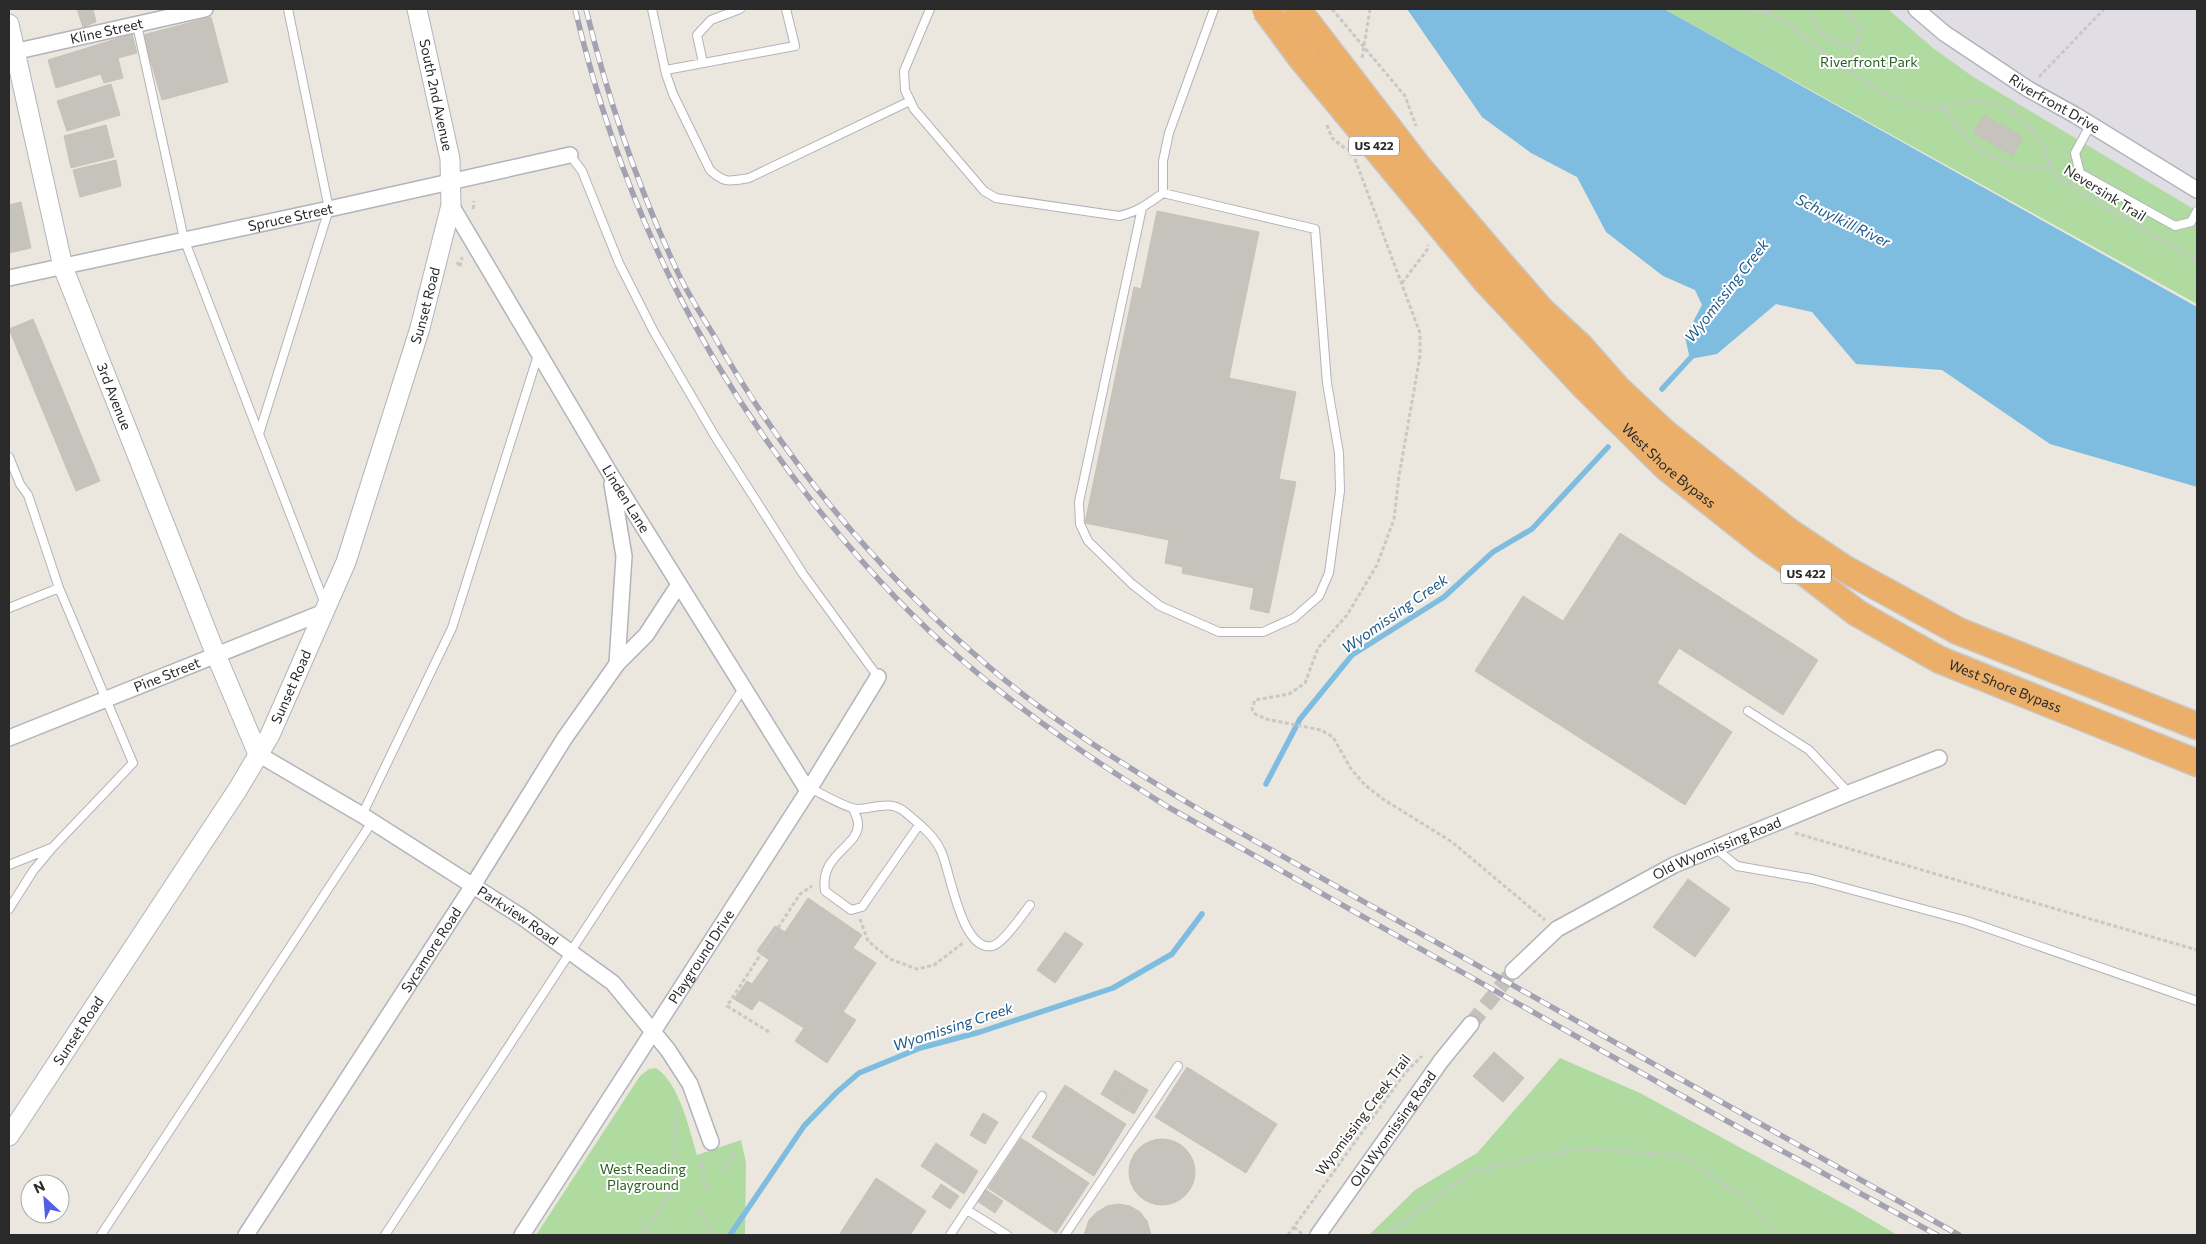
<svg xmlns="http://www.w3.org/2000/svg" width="2206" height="1244" viewBox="0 0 2206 1244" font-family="Commissioner,sans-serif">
<rect width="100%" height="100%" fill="#ebe7de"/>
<path fill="#e0dee4" d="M1888,9H2197V211L1972,76L1933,48Z"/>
<path fill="#afdba1" d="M1664,9H1888L1933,48L1972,76L2197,211V304Z
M1560,1058L1640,1093L1857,1211L1897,1235H1369L1415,1190L1477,1153Z
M656,1068C680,1084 689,1129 697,1155L741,1140L746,1163L745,1235H536L640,1076L649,1069Z"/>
<path fill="#7ebce0" d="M1407,9H1664L2197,307V487L2050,444L1942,370L1856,364L1812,312L1776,304L1717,354L1690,359L1685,337L1702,305L1695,290L1663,276L1606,232L1577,177L1531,153L1482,117Z"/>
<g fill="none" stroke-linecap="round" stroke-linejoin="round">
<path stroke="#7ebce0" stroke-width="5.5" d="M1662,389L1694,354
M1266,784L1300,719L1352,655L1444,597L1493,552L1532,529L1608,447
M730,1235L804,1126L837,1092L859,1073L920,1048L980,1032L1113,988L1172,954L1202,914"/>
</g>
<path fill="#c6c3bd" stroke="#c6c2b8" d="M77,9H93L96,22L83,27Z
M211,17L228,82L162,100L143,35Z
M132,34L137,53L118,58L123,78L104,83L101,74L56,88L48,60Z
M111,84L120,115L67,131L57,101Z
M1984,115L2023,137L2013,156L1973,133Z
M106,125L114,157L71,168L64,136Z
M116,160L121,186L80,197L73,170Z
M21,202L31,248L9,253V205Z
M1157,211L1259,232L1229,378L1296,392L1279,479L1296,482L1269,613L1250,609L1254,588L1182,573L1183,567L1165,563L1169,540L1085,523L1134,287L1141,289Z
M33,319L100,481L76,491L9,329Z
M1620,533L1818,660L1783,715L1679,648L1657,683L1732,732L1685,805L1475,671L1523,596L1563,621Z
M1688,879L1730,909L1695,957L1653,927Z
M808,898L862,935L853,948L876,963L843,1012L856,1020L827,1063L795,1041L804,1028L759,1000L752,1010L734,999L747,981L752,984L769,960L757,951L775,926L785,932Z
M1065,932L1083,944L1055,983L1037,970Z
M1494,1052L1524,1078L1503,1102L1473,1076Z
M1187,1067L1277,1124L1246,1173L1155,1117Z
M1115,1070L1131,1080L1117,1104L1101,1094Z
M1131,1080L1148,1090L1134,1114L1117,1104Z
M1065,1085L1126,1124L1094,1176L1032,1137Z
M983,1113L998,1122L985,1144L970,1135Z
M1021,1138L1089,1183L1056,1233L988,1188Z
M1129 1172a33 33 0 1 1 66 0a33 33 0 1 1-66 0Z
M936,1143L978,1171L964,1194L921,1166Z
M876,1178L926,1211L910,1235H839Z
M941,1184L959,1196L950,1209L932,1197Z
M985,1189L1003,1201L995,1213L977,1201Z
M1118,1204L1130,1206L1140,1212L1147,1221L1151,1235H1084L1089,1220L1097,1212L1107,1206Z"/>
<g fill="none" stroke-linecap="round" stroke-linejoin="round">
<path stroke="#c4c1ba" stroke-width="15" stroke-dasharray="15 8" stroke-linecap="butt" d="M1471,1024L1513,971"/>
<g stroke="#b2b3bc" stroke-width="10">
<path id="service" d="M288,9L329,209L259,434L325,604
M652,9L666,74L673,94L710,170C725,184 730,181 749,178L910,101
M930,9L904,71L905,90L914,109L984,191L996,198L1119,216C1137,212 1148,204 1163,193L1315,229L1327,383L1339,453L1340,491L1329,573L1319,596L1294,618L1263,632H1219L1160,606L1132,584L1088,541L1080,524L1079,502L1142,208
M137,25L184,239L259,434
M703,63L697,35L711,20L740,9
M666,70L795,46L786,9
M2091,124L2075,153L2080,173L2175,226L2191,222L2197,211
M570,155L582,171L619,263L654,332L716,438L803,574L878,677
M1163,193V161L1169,133L1214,9
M9,457L20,484L28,495L59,588L133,763L53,847L33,871L9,909
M9,608L59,588
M1748,711L1809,750L1849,793
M810,788C821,793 847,809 858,809C875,808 891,800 905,812C918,823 934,835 941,851C950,869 961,952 992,946C1003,944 1022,915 1030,905
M853,809C855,813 858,819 858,824C859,847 819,854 825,891L851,910L862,907L919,825
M362,815L452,628L538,355
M1715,848L1737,866L1812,879L1967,921L2197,1001
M9,865L51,848
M967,1210L1007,1235
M101,1235L372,822
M385,1235L744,687
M950,1235L1042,1096
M1065,1235L1178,1066"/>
</g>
<g stroke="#b2b3bc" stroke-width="18">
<g id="minor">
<path id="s1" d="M1916,9L1944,33L2028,89L2075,115L2197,190"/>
<path id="s2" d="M9,53L205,9"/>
<path id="s3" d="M451,205L611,475L808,791"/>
<path id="s4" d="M9,278L329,209L570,155"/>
<path d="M612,484L624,556L617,664"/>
<path id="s5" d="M9,738L324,612"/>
<path id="s6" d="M258,754L362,815L522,917L613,983L668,1050L690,1084L711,1142"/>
<path id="s7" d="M1513,971L1557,929L1674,865L1849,793L1939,758"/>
<path id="s8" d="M246,1235L472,887L564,739L617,664L646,635L678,586"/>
<path id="s9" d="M522,1235L808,791L878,677"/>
<path id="s10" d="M1318,1235L1441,1061L1471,1024"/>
</g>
</g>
<g stroke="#b2b3bc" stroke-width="21">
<g id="tertiary">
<path id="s11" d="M9,24L63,267L216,655L258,754"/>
<path id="s12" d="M9,1136L238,789L270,735L346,562L420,328L451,205L450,159L417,9"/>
</g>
</g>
<g stroke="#c8c8c8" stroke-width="29">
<g id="motorway">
<path d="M1501,264L1542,311L1581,347L1618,389L1665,433L1788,531L1845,569L1958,631L2197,726"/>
<path id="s13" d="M1486,281L1586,388L1667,468L1764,545L1808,575L1857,613L1940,660L2197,763"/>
</g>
</g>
<path stroke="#c8c8c8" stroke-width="3" stroke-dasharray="4 2.5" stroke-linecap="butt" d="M1332,9L1405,96L1416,126
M1744,9L1768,14
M1761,9L1786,22L1837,64L1886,94L1912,104L1935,109L1968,101L1994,104L2012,113L2028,125L2043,145L2055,177L2159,239L2186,255L2197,259
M1807,9C1813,24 1830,48 1850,45C1853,44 1857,41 1861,40
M1843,67C1859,42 1871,34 1845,9
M2039,77L2104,9
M1944,108C1954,121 1964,137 1977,147C1995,161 2027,172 2050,166
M2012,113L2019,102
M1327,125L1332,138L1347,150
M1355,159L1420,333V356L1399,476L1394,519L1377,565L1347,615L1318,648L1305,683L1289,694L1255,700L1252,709L1255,714L1266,719L1321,730L1333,737L1351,769L1365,785L1383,799L1452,842L1545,920
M473,209L474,201
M457,262L460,267L462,257
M1402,283L1427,250L1428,245
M1795,833L2197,950
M860,919L868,941L890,959L917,969L934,965L963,943
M769,1032L727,1006L800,894L812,886
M700,1157L706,1189
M723,1171L733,1159L730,1147
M698,1209L715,1235
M1294,1227L1303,1235
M638,1235C672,1202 675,1189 675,1142C675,1129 674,1115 680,1104
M1288,1235L1405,1073L1422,1056
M1385,1235L1474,1171L1581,1148L1681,1156L1745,1198L1777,1235"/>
<use href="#service" stroke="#fff" stroke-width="8"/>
<use href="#minor" stroke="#fff" stroke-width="15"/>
<use href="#tertiary" stroke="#fff" stroke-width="19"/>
<use href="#motorway" stroke="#ebaf69" stroke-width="26"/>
<g stroke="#a2a2b2" stroke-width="5.5">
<path id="rail" d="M575,9C621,203 701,366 827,520C868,570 913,619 963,661C1027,716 1096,762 1168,807L1727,1121L1937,1235
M586,9C608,100 639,190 679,275C689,295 701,315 713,334C784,460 878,572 988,666C1053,722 1127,767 1200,810L1959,1235"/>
</g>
<use href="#rail" stroke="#fff" stroke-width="4" stroke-dasharray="11" stroke-linecap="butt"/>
<g stroke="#c8c8c8" stroke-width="29" stroke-linecap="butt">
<path id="motorway-bridge" d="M1265,9L1302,59L1486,281
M1297,9L1420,169L1501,264"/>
</g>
<path stroke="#c8c8c8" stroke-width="3" stroke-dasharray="4 2.5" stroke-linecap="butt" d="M1362,58L1370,9"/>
<use href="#motorway-bridge" stroke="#ebaf69" stroke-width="26"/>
</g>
<g text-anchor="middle" stroke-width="4" stroke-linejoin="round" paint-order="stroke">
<g fill="#fff" stroke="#6a6a6a" stroke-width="1">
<rect x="1349" y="136.5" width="50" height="19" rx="4"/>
<rect x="1781" y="564.5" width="50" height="19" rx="4"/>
</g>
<g font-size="12" font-weight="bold" fill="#2a2a2a">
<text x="1374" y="150">US 422</text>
<text x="1806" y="578">US 422</text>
</g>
<g font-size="14" fill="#2a2a2a" stroke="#fff">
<text dy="5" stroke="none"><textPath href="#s2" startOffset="100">Kline Street</textPath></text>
<text transform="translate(436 95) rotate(78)" y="5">South 2nd Avenue</text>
<text dy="5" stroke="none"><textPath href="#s1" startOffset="168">Riverfront Drive</textPath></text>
<text transform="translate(2105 193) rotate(32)" y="5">Neversink Trail</text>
<text dy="5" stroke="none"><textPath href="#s4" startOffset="288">Spruce Street</textPath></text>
<text dy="5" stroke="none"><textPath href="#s12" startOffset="936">Sunset Road</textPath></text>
<text dy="5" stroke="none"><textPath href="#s11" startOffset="388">3rd Avenue</textPath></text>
<text dy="5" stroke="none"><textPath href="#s13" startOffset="260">West Shore Bypass</textPath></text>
<text dy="5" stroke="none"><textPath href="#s3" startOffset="342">Linden Lane</textPath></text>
<text dy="5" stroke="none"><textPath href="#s5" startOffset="170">Pine Street</textPath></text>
<text dy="5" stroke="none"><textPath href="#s13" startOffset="665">West Shore Bypass</textPath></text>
<text dy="5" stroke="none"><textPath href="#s12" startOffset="531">Sunset Road</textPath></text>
<text dy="5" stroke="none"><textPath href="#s7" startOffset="240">Old Wyomissing Road</textPath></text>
<text dy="5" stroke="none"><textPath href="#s6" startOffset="306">Parkview Road</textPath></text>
<text dy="5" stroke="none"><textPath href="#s8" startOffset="340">Sycamore Road</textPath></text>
<text dy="5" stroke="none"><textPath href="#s9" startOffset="331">Playground Drive</textPath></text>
<text dy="5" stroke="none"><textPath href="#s12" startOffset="126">Sunset Road</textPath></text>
<text transform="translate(1363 1115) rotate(-53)" y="5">Wyomissing Creek Trail</text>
<text dy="5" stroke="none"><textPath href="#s10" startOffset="130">Old Wyomissing Road</textPath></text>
</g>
<g font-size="14" fill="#295f23" stroke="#fff">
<text x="1869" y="67">Riverfront Park</text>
<text x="643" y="1174">West Reading<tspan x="643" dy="16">Playground</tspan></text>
</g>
<g font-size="15" font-style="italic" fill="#1e5a8b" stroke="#fff">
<text transform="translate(1843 221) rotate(26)" y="5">Schuylkill River</text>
<text transform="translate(1727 291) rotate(-52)" y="5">Wyomissing Creek</text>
<text transform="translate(1395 614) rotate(-35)" y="5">Wyomissing Creek</text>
<text transform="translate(953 1027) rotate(-18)" y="5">Wyomissing Creek</text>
</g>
</g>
<rect width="2206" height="1244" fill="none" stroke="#2a2a2a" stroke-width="20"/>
<g transform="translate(45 1199) rotate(334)"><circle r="24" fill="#ffffff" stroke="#aaaaaa"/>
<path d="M0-4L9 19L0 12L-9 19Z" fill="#525ee4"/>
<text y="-8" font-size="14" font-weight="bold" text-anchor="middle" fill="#2a2a2a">N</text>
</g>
</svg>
